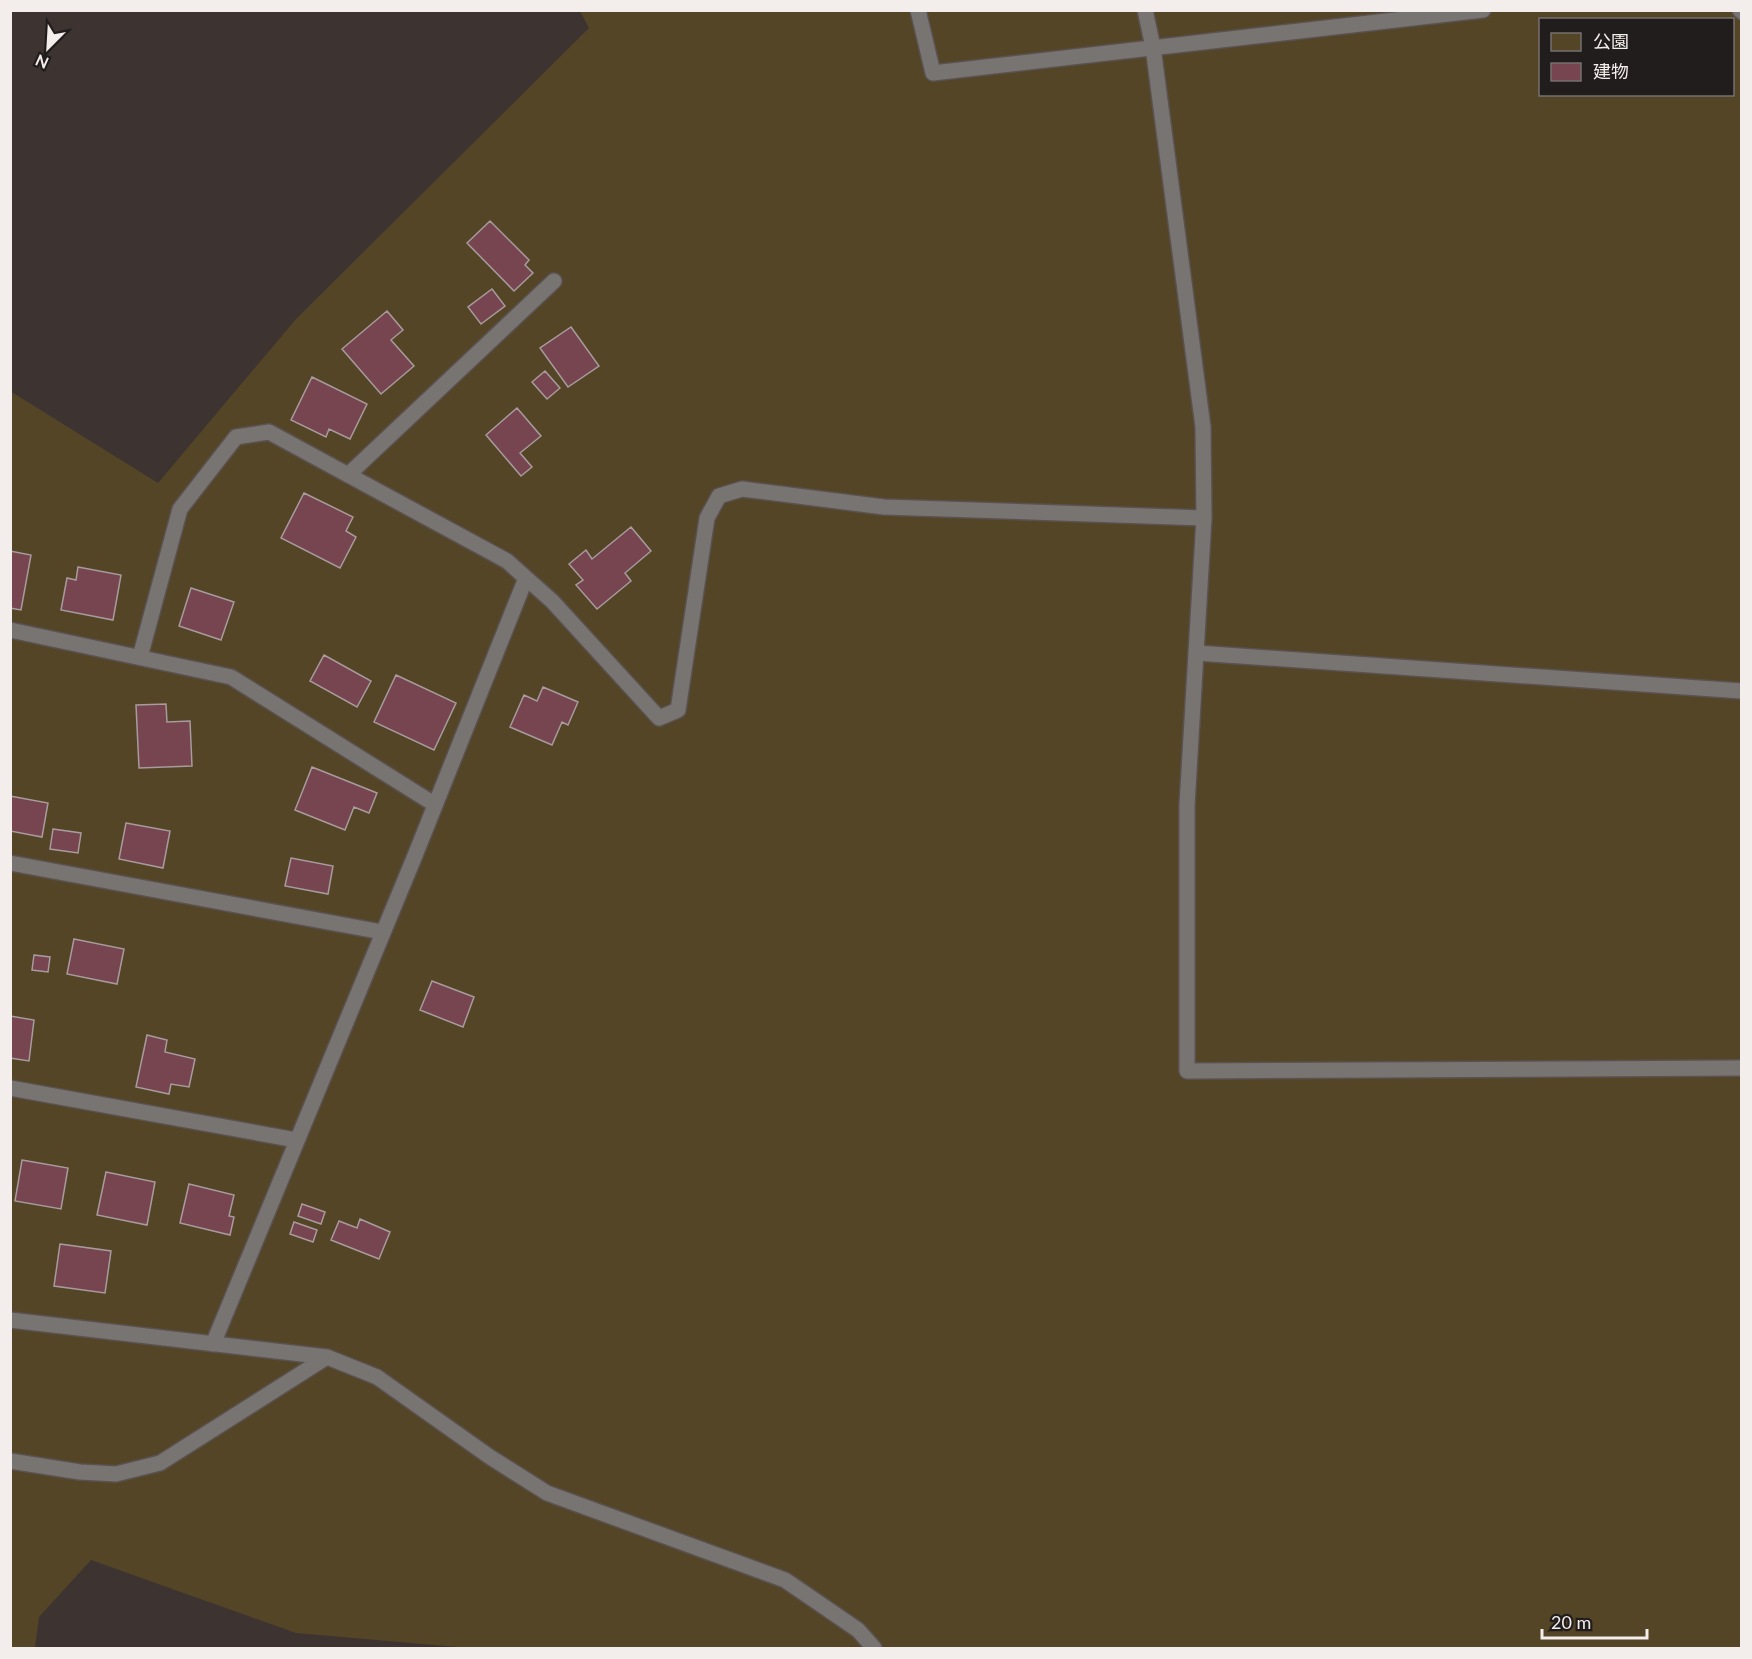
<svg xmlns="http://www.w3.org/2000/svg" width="1752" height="1659" viewBox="0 0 1752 1659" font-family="Lato,'Noto Sans JP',sans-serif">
<rect width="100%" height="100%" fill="#3d3432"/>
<path fill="#544526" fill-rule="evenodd" d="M580,11H1741V1648H468L296,1633L91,1560L39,1617L35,1648H11L10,391L158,483L296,319L589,28ZM1540,20H1732V94H1540Z"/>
<path fill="#764550" stroke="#a79b9d" stroke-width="1.5" d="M490,221L529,260L525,265L533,273L514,291L467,243Z
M492,289L505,306L481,324L468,307Z
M387,311L403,330L391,340L414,366L381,394L342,349Z
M571,327L599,366L568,387L540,348Z
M545,371L560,388L547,399L532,382Z
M312,377L367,404L350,439L329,429L326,437L291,420Z
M517,408L541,436L520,453L532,467L521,476L486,435Z
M304,493L353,517L346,531L356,537L340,568L281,538Z
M631,527L651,551L625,573L631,581L597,609L576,585L583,580L569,564L586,550L592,559Z
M10,551L31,555L21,610L10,608Z
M78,567L121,575L113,620L61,610L67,578L76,580Z
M191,588L234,602L221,640L179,626Z
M324,655L371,681L357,707L310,681Z
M396,675L456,703L434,750L374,722Z
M543,687L578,702L568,725L562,722L552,745L510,727L524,695L537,701Z
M166,704L167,722L190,721L192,766L139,768L136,705Z
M312,767L377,793L369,813L354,807L345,830L295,810Z
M10,796L48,803L42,837L10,831Z
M126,823L170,831L163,868L119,859Z
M53,829L81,833L78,853L50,849Z
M291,858L333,866L328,894L285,886Z
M74,939L124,949L117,984L67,974Z
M34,955L50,957L48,972L32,970Z
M432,981L474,997L463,1027L420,1010Z
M10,1016L34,1020L29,1061L10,1058Z
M147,1035L167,1040L165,1052L195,1059L189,1087L171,1084L169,1094L136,1087Z
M22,1160L68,1168L61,1209L15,1201Z
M106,1172L155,1182L147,1225L97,1215Z
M189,1184L234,1195L229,1216L234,1217L230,1235L180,1223Z
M302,1204L325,1212L321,1224L298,1216Z
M360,1219L390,1232L379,1259L331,1240L339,1221L357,1228Z
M294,1222L317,1230L313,1242L290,1234Z
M60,1244L111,1251L105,1293L54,1286Z"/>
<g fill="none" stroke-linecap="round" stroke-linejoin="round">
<g stroke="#5a5250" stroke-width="18">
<path id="lane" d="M918,10L933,73L1483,10
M1145,10L1153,47L1203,427L1204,518L1187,805V1071L1742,1068
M1740,10L1742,12
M348,475L554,281
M10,630L231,677L434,804
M1197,653L1742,691
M140,657L180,509L236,437L269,432L507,561L526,578
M10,863L382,932
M10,1088L296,1140
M10,1320L327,1357L377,1377L490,1457L547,1493L785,1580L858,1630L874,1648
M213,1344L414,858L526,578L552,601L659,718L678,710L707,518L719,496L742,489L884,507L1204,518
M10,1461L80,1472L116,1474L160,1463L327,1357"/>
</g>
<use href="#lane" stroke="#787471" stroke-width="15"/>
</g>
<rect width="1752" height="1659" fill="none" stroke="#f3edeb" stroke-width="24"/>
<rect x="1539" y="18" width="195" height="78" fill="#211d1c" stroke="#75706f" stroke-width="1.5"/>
<rect x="1551" y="33" width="30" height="18" fill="#544526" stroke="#75706f" stroke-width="1.5"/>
<text x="1593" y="48" font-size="18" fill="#f3edeb">公園</text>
<rect x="1551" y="63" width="30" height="18" fill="#764550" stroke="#75706f" stroke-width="1.5"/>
<text x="1593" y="78" font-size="18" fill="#f3edeb">建物</text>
<g transform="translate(48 48) rotate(204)" stroke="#211d1c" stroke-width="4.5" paint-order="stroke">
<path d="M0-4.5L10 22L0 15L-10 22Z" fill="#f3edeb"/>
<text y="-9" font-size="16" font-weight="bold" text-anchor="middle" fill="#f3edeb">N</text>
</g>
<path d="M1542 1629v9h105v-9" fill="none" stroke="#f3edeb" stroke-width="3"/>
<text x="1551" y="1629" font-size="18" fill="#f3edeb" stroke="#211d1c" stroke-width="4.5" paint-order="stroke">20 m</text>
</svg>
